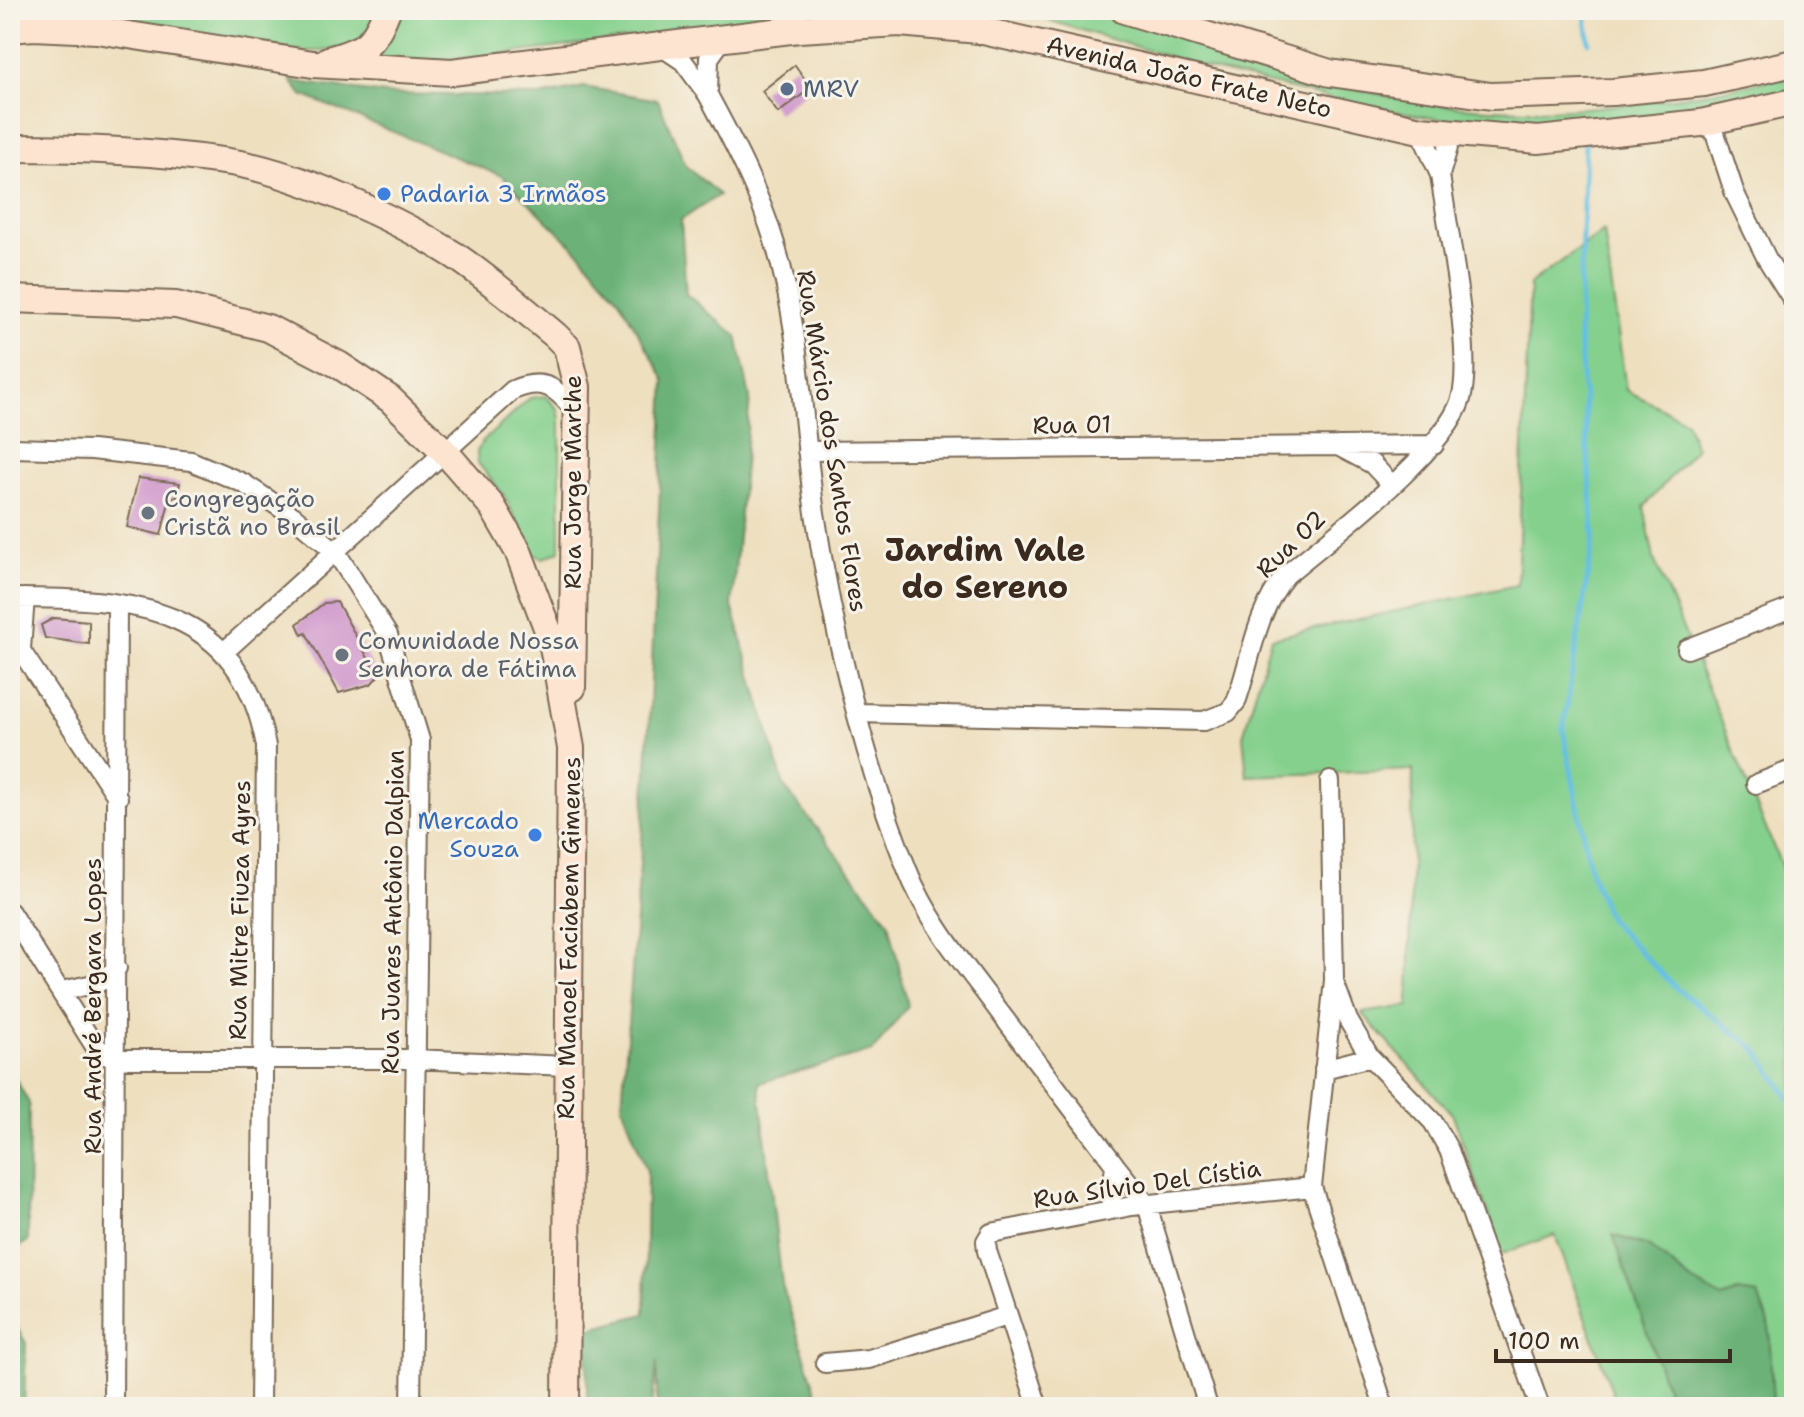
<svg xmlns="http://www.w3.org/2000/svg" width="1804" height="1417" viewBox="0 0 1804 1417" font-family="'Shantell Sans',sans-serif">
<rect width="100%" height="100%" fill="#f7f3e8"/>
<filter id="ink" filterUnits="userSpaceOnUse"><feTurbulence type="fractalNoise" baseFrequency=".0125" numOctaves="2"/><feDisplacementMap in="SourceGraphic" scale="16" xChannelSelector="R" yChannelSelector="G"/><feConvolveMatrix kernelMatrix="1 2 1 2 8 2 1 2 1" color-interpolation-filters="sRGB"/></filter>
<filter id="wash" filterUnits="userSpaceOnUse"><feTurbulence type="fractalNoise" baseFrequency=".006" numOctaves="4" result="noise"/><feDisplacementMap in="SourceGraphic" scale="32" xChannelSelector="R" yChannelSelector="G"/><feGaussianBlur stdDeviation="1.8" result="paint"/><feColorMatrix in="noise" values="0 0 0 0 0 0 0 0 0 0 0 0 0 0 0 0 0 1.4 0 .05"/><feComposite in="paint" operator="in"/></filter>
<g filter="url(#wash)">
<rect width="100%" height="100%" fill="#eedfbf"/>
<path fill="#85d08d" stroke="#607d56" stroke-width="2" d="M71,10H379C372,20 364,38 353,44C304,69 132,20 71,10Z
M401,10H812L805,15L768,21L472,58L397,63L377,56L399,19Z
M972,10C1008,10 1074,4 1106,11C1193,30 1275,68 1361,90C1507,127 1650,107 1794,75V90L1693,113L1593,124L1463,123L1362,106L1213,70L1041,18Z
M1604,231L1626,390L1686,421L1696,448L1644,507L1654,559L1794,896V1407H1773L1769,1326L1758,1296L1738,1292L1722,1298L1689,1279L1648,1246L1614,1236L1673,1407H1618L1555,1235L1502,1254L1453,1115L1362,1013L1409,1006L1413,770L1247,776L1243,736L1271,638L1517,585L1530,284Z
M546,396L558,409L560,419V551L543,558L534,555L503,494L478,463L477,452L482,442L530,398Z"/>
<path fill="#6cb278" stroke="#546e4b" stroke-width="2" d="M291,81L385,94L540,96L584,87L658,100L686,166L719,195L681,220L686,294L737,336L750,397L732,606L784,786L889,922L908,1006L873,1051L759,1083L782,1285L821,1407H657V1361L652,1407H587V1329L645,1314L647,1171L622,1105L647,770L665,380L619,299L581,254L502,176L302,95Z
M10,1069L29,1103L28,1241L10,1253Z
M1613,1235L1648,1246L1689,1279L1722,1298L1738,1292L1758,1295L1769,1326L1773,1407H1673Z
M10,1316L26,1343L24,1407H10Z"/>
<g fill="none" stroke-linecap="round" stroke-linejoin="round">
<path stroke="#64bfe2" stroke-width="5" d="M1585,10L1589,42
M1585,142L1579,334L1594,535L1563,730L1591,874L1610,921L1677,989L1757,1050L1794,1105"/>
</g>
<g id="blocks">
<path fill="#cd93ca" d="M795,65L811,88L778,113L762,91Z
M138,478L180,483L177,497L170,498L161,535L127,527Z
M337,602L378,676L371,684L339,693L306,633L302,635L297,624L324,603Z
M54,618L89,621V644L45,638L41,625Z"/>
</g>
</g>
<g filter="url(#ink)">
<use href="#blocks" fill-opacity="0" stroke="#7a6956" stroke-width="2"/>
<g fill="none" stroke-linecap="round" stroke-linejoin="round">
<g stroke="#7a6956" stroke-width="22">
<path id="street" d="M662,47L683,61L708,95L709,58L722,40
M708,95C734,143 759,191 775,244C801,329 802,425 815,513C832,627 864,762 907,869C927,920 963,963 995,1006C1035,1059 1075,1112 1115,1165
M1711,121L1735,194L1767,259L1794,302
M1420,130L1440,175L1452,134
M10,448L92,450L191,461L243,483L293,516L336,552L388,635L420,740L411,1407
M807,451L1338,446
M1391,484L1372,464L1338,446L1434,445
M10,598C132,598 240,604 266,746L260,1407
M10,634L118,798
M21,649L25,598
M1687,649L1794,607
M225,651L513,390C545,376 557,389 577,413
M858,713L1204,721L1228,712L1236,702C1252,657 1255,613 1286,575C1331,537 1445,452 1461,399C1474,355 1447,226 1440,175
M1330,781L1334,980L1312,1187L1384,1407
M1756,784L1794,769
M10,912L96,1048
M1336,987L1348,1020L1370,1057L1433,1122L1449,1150L1540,1407
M62,991L98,983L117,968
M91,1039L103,1054L117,1059H414L567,1066
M1324,1069L1370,1057
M1110,1210L1115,1165L1147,1205L1208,1407
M825,1363L869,1359L1007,1316
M113,1407L117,604
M1038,1407L987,1251L986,1241L991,1233L1132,1206L1312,1187"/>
</g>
<g stroke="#7a6956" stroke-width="30">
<path id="secondary" d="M1124,10L1330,73L1491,96L1613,92L1704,83L1794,63
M10,29L34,27L97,30L313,64L452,72L799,29L899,23L979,30L1420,130L1538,140L1701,123L1794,102
M328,60C364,50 373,46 387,10
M10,148C81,148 153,151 223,161C291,170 396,218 454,255C489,278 522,308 555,335L567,347L577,387L572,688
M10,299L176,305L268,328L339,365L390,399L446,453L492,506L518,551L552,641L571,748L566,1407"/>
</g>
<use href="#street" stroke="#fff" stroke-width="18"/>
<use href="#secondary" stroke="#fde4d1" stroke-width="26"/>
</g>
</g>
<circle fill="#5c6f8a" stroke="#f7f3e8" stroke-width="3" cx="787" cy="89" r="8"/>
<g fill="#3f7fe0" stroke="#f7f3e8" stroke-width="3">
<circle cx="384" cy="194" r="8"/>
<circle cx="535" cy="835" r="8"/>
</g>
<g fill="#6b7280" stroke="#f7f3e8" stroke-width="3">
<circle cx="148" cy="513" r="8"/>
<circle cx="342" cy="655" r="8"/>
</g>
<g text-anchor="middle" stroke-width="6" stroke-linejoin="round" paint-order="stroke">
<g font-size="24" fill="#3b2a1e" stroke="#f7f3e8">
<text transform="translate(1189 77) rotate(13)" y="8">Avenida João Frate Neto</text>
<text transform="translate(1072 425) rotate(-1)" y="8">Rua 01</text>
<text transform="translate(832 441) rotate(81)" y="8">Rua Márcio dos Santos Flores</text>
<text transform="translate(573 482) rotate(-90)" y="8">Rua Jorge Marthe</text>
<text transform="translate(1291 544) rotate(-44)" y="8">Rua 02</text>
<text transform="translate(240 910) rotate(-89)" y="8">Rua Mitre Fiuza Ayres</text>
<text transform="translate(393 912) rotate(-89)" y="8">Rua Juares Antônio Dalpian</text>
<text transform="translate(569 938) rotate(-89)" y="8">Rua Manoel Faciabem Gimenes</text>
<text transform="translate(93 1006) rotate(-90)" y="8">Rua André Bergara Lopes</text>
<text transform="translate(1147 1184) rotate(-8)" y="8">Rua Sílvio Del Cístia</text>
</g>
<g font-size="24" fill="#4e5e75" stroke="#f7f3e8" text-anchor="start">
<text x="803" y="97">MRV</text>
</g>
<g font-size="24" fill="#366cbe" stroke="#f7f3e8" text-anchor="start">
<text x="400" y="202">Padaria 3 Irmãos</text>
<text x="519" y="829" text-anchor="end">Mercado<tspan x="519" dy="28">Souza</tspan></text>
</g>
<g font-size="24" fill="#5b616d" stroke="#f7f3e8" text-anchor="start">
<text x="164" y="507">Congregação<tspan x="164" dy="28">Cristã no Brasil</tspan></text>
<text x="358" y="649">Comunidade Nossa<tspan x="358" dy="28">Senhora de Fátima</tspan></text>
</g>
<g font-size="32" font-weight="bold" fill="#3b2a1e" stroke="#f7f3e8">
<text x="985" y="561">Jardim Vale<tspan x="985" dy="37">do Sereno</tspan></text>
</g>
</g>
<rect width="1804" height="1417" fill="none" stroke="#f7f3e8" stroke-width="40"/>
<path d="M1496 1349v12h234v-12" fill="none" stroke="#3b2a1e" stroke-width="4"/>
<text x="1508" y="1349" font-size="24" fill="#3b2a1e" stroke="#f7f3e8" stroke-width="6" paint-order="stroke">100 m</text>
</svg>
